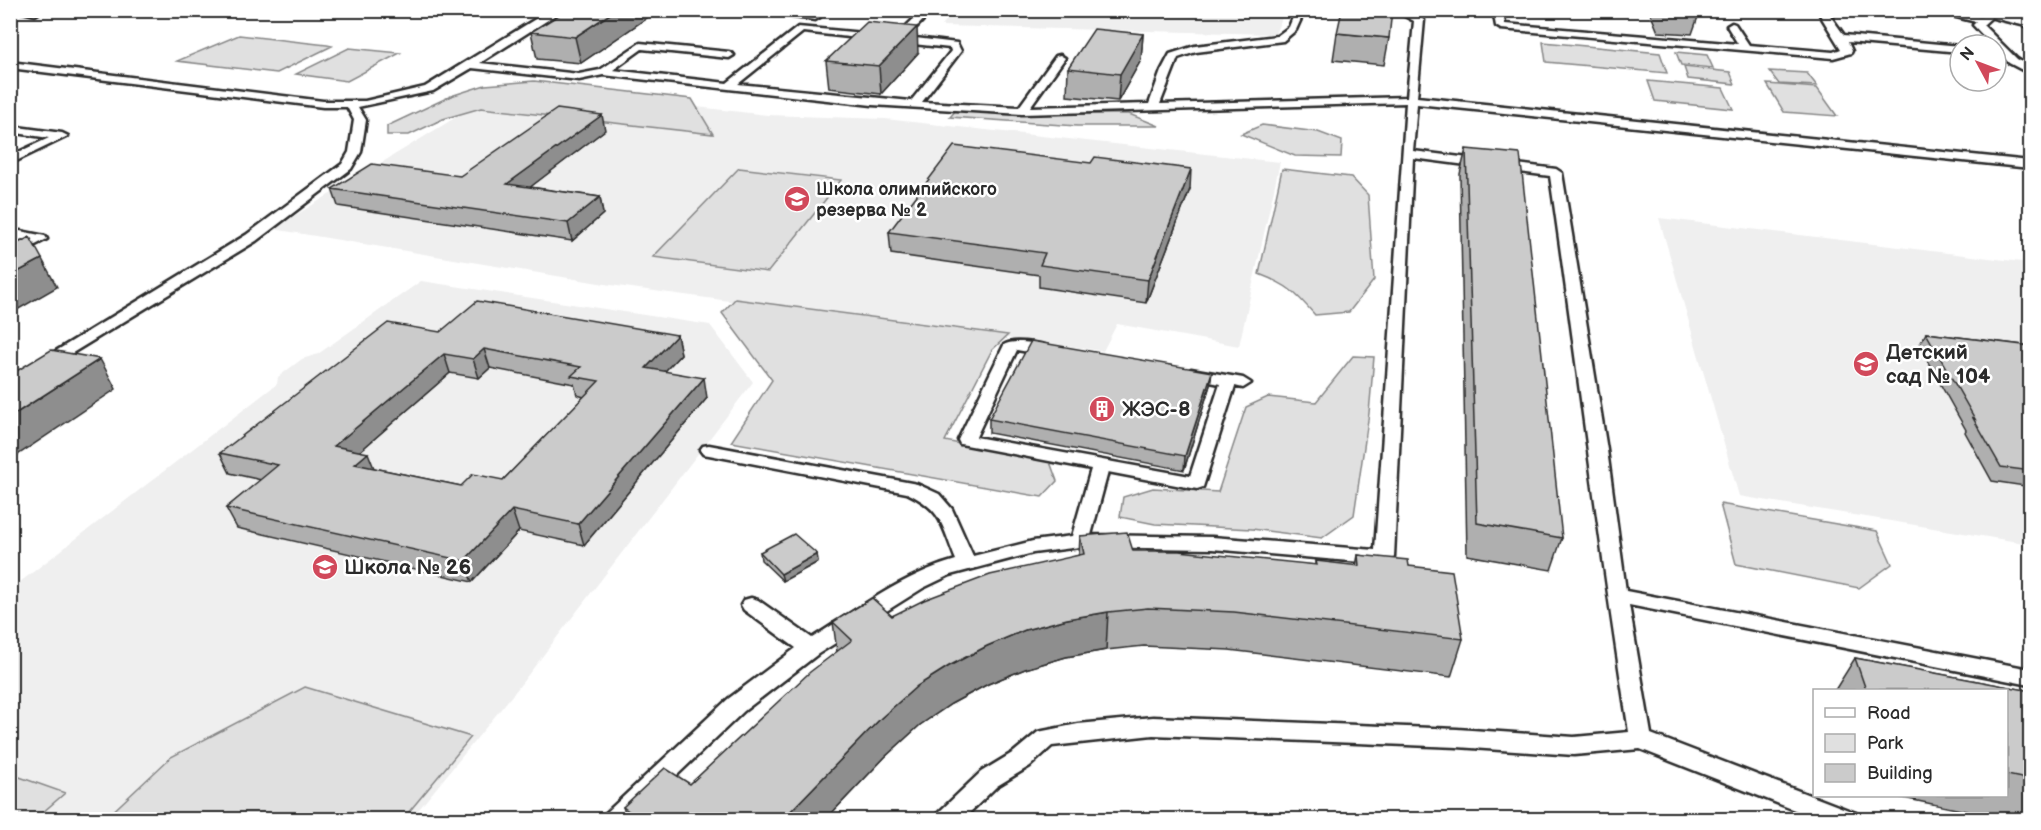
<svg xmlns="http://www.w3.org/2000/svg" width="2041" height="830" viewBox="0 0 2041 830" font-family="'Balsamiq Sans',sans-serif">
<rect width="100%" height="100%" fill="#fff"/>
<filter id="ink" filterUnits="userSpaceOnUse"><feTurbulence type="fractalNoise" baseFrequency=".0167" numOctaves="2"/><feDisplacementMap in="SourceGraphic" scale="12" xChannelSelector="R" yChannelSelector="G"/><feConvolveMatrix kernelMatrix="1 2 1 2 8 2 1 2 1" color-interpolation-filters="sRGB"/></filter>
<g filter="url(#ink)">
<path fill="#efefef" d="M956,10L1285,11L1275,34L941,26Z
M540,89L767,115L885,119L1280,162L1239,346L1117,324L1103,351L617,286L273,229L489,97Z
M1659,218L2030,263V544L1739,496Z
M421,281L710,325L753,382L518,688L411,819H35L64,793L11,774V589L277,384L278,377L302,359L318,354Z"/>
<path fill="#e0e0e0" stroke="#868686" stroke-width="1.5" d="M239,35L327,45L332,46L277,73L177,61Z
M1543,42L1660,53L1667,73L1546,62Z
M349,48L400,53L347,81L296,74Z
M1676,52L1707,55L1713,68L1681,65Z
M1684,67L1730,72L1735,84L1688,79Z
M1769,71L1807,73L1817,86L1779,84Z
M534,81L692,99L713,134L481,108L443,119L409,135H387V126L451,96L485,85Z
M1648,81L1723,88L1733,109L1655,101Z
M1767,84L1817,88L1837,116L1784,112Z
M956,110L1021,114H1129L1159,126H1077L950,117Z
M1262,125L1318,132L1342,141L1341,157L1295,156L1241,134Z
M739,168L841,180L768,272L653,257Z
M1282,169L1351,177L1368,195L1374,280L1349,312L1315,315C1295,292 1288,285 1259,274Z
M735,299L1008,335L992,350L945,441L1050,462L1057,481L1042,497L731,442L772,380L722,313Z
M1353,356L1374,357L1369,413L1354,515L1322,538L1252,529L1155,524L1120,517L1123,497L1153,488L1218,492L1246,407L1268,397L1316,402Z
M1720,504L1877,531L1892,564L1859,588L1736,564Z
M305,687L471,737L403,819H105L171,757Z
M11,774L65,793L35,819H11Z"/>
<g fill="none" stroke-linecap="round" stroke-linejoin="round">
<g stroke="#2b2b2b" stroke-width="5">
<path id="lane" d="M14,10H39L40,12L35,15Z
M550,10L562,11L480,63L579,74L600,70L640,43L729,52L734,55L729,58L642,49L613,70L727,83L798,27L896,36L923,10H933L907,37L957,43L961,51L922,102L1019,107L1056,56L1060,55L1065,58L1030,107L1149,104L1161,71L1170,54L1195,46L1277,36L1289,27L1296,10H1305L1296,30L1283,41L1196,52L1178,58L1160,104L1407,97L1414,21L1403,15L1383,10H1409L1424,20L1417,97L2030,161V168L1417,104L1413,151L1556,169L1562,173L1607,450L1626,591L2030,669V685L1629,605L1651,734L1856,813L1860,820H1820L1640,749L1574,755L1457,747L1153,735L1052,746L1030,766L997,786L962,820H934L938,813L981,772L1014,752L1038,732L1078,724L1153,717L1457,729L1574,737L1629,732C1599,547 1577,361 1550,176L1413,158L1394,557L1391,562L1384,564L1212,549L1080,547L1033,553L950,575L923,588L818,654L744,711L630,820H602L606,813L728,699L796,648L744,610L741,605L744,600L751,598L758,600L812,638C857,610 904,574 956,560C942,526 943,510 907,493L709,455L703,454L700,450L703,446L709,445L917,484L939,494L952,509L973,556L1033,541L1072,536L1091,469L966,445L960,444L958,440L1004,345C1012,338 1051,344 1058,351L1050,356L1017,350L976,437L1190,476L1220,384L1185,377L1183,374L1191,369L1243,378L1251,383L1243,388L1235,386L1203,487L1197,489L1108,472L1091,535L1212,537L1375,550L1406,103L1022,114L872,105L603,75L579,80L472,68L433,91L358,107L366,120L361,152L351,169L256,241L10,391V379L246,235L342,164L349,152L354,120L347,107H323L10,68V62L323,101H365L425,87ZM803,32L950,48L951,51L911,101L738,84Z
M744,10H780L815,14L820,17L815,20Z
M1493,10H1503L1505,24L1738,44L1727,26L1732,23L1735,24L1749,45L1833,52L1841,49L1817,10H1826L1844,35L1960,46V52L1848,42L1852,51L1851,53L1833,58L1501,29L1496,26Z
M1929,10H1949L1981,17L1988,10H1996L1995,14L1983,25L2017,59L2030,67V74L2009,63L1996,49V45H1992L1975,27L1973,25L1976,22Z
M10,126L62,133L68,136L10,164V156L49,138L10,132Z
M20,231L45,236L47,239L10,258V248L27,240L22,239L10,244V235Z"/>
</g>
<g stroke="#2b2b2b" stroke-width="5">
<path id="secondary" d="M1975,10H2010L2030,15V27L1977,14Z"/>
</g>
<use href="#lane" fill="#fff" fill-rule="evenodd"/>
<use href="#secondary" fill="#fff" fill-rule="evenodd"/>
<path stroke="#2b2b2b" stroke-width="1.5" d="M2001,10L2030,17"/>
</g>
<path fill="#afafaf" stroke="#2b2b2b" stroke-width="1.5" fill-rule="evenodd" d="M1649,10H1700V11L1692,34L1658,32Z
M654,13L581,63L537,59L531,32Z
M1337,33L1389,38L1384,65L1333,60Z
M1143,34L1141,60L1118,101L1067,96L1068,68Z
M918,53L881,94L829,88L826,61Z
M605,130L530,187L600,197L603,214L572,241L338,206L332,189L460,176Z
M1466,149L1562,538L1551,570L1467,555L1460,174Z
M1190,189L1146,303L1039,287V275L891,254L889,232Z
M440,332L677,335L681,354L665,371L707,398L584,545L519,531L472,582L237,528L226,508L261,480L230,473L220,453ZM490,368L574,384L577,395L584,397L503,480L461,486L374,468L360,451L450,373L479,378Z
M1926,333L2031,346V487L1992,481L1965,432L1966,430L1919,346Z
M1212,372L1210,385L1184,470L989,433V419Z
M1080,536L1133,551L1316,565V561L1356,566L1358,555L1409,566L1463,639L1451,677L1229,650L1144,646L1106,650L1066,657L1025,669L988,684L951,704L920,725L885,757L826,819H627L623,807L690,784L837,652L833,622L892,616L1079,555Z
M760,552L817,554L818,562L783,581L761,560Z
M1855,658L2031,691V819H2004L1889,795H2007V690H1835Z"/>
<path fill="#8e8e8e" stroke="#2b2b2b" stroke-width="1.5" d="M616,10H654V13L581,63L575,37Z
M917,27L918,53L881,94L879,66Z
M1143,34L1141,60L1118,101L1120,74Z
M602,115L605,130L512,201L507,184Z
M1191,169L1190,189L1146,303L1148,280Z
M600,197L603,214L572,241L568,223Z
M42,259L57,287L10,314V276Z
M677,335L681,354L650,387L646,368Z
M484,349L490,368L479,378L473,359Z
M444,354L450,373L343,466L334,446Z
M100,359L116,389L10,460V417Z
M1212,372L1210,385L1184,470L1185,456Z
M704,378L707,398L584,545L578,524Z
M368,453L376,473L355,464Z
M512,510L519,531L472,582L464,561Z
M817,554L818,562L783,581L781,574Z
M1108,612L1106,650L1066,657L1025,669L988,684L951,704L920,725L885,757L826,819H783L881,718L917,686L949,666L987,646L1025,630L1067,619Z"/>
<path fill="#cbcbcb" stroke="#2b2b2b" stroke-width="1.5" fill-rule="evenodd" d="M567,10H616L575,37L531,32Z
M1342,10H1392L1389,38L1337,33Z
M867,22L917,27L879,66L826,61Z
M1094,29L1143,34L1120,74L1068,68Z
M557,109L602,115L507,184L600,197L568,223L332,189L372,164L460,176Z
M954,146L1091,163L1095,157L1191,169L1148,280L1040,265L1045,253L889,232Z
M1466,149L1520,154L1562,538L1477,523Z
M30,237L42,259L10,276V247Z
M477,301L677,335L646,368L704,378L578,524L512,510L464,561L226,508L278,465L220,453L388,323L440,332ZM484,349L581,367L571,376L599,381L503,480L473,474L461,486L355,464L368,453L334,446L444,354L473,359Z
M1926,333L2031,346V471L2001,467L1973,418L1975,419Z
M1031,341L1212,372L1185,456L989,419Z
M51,350L100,359L10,417V375Z
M1127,532L1133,551H1179L1317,565L1316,561L1359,566L1358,555L1408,560L1409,566L1452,571L1463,639L1234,612L1148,608L1108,612L1067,619L1025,630L987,646L949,666L917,686L881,718L783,819H640L623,807L665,768L690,784L810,672L852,640L833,622L872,598L892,616L924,600L990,575L1084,554L1080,536Z
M794,534L817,554L781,574L760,552Z
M1855,658L2031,691V780L2007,775V690H1866Z"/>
</g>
<defs>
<g id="school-disc" transform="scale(1.35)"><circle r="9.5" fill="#d1495b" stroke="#fff"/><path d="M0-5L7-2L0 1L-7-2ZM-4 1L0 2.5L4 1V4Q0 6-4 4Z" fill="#fff"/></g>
<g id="building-disc" transform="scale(1.35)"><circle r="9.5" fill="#d1495b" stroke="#fff"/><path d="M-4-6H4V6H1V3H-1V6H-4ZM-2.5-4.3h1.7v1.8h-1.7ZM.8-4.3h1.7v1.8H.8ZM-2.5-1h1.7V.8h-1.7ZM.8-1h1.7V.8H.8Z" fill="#fff"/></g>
</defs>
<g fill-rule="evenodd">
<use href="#school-disc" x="797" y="199"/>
<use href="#school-disc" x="1866" y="364"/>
<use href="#building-disc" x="1102" y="409"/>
<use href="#school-disc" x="325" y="567"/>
</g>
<g text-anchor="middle" stroke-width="5" stroke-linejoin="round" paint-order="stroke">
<g font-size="18" font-weight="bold" fill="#2b2b2b" stroke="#fff" text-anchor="start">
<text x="816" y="195">Школа олимпийского<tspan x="816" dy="21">резерва № 2</tspan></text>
</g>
<g font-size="21" font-weight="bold" fill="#2b2b2b" stroke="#fff" text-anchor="start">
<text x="1886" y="359">Детский<tspan x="1886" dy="24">сад № 104</tspan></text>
<text x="1122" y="416">ЖЭС-8</text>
<text x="344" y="574">Школа № 26</text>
</g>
</g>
<rect width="2041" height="830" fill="none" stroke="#fff" stroke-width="36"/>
<rect x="18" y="18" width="2005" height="794" fill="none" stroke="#2b2b2b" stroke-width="2" filter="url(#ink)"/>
<rect x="1813" y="689" width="195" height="108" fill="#ffffff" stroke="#aaaaaa" stroke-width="1.5"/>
<rect x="1825" y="708" width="30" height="9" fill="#ffffff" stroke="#aaaaaa" stroke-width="1.5"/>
<text x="1867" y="719" font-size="18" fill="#2b2b2b">Road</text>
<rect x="1825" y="734" width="30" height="18" fill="#e0e0e0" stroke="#aaaaaa" stroke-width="1.5"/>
<text x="1867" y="749" font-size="18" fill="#2b2b2b">Park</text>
<rect x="1825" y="764" width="30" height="18" fill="#cbcbcb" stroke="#aaaaaa" stroke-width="1.5"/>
<text x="1867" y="779" font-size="18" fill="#2b2b2b">Building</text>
<g transform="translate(1978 63) rotate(311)"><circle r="28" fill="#ffffff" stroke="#aaaaaa" stroke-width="1.5"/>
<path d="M0-4.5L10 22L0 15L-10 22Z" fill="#d1495b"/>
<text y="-9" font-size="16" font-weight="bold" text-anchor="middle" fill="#2b2b2b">N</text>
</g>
</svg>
